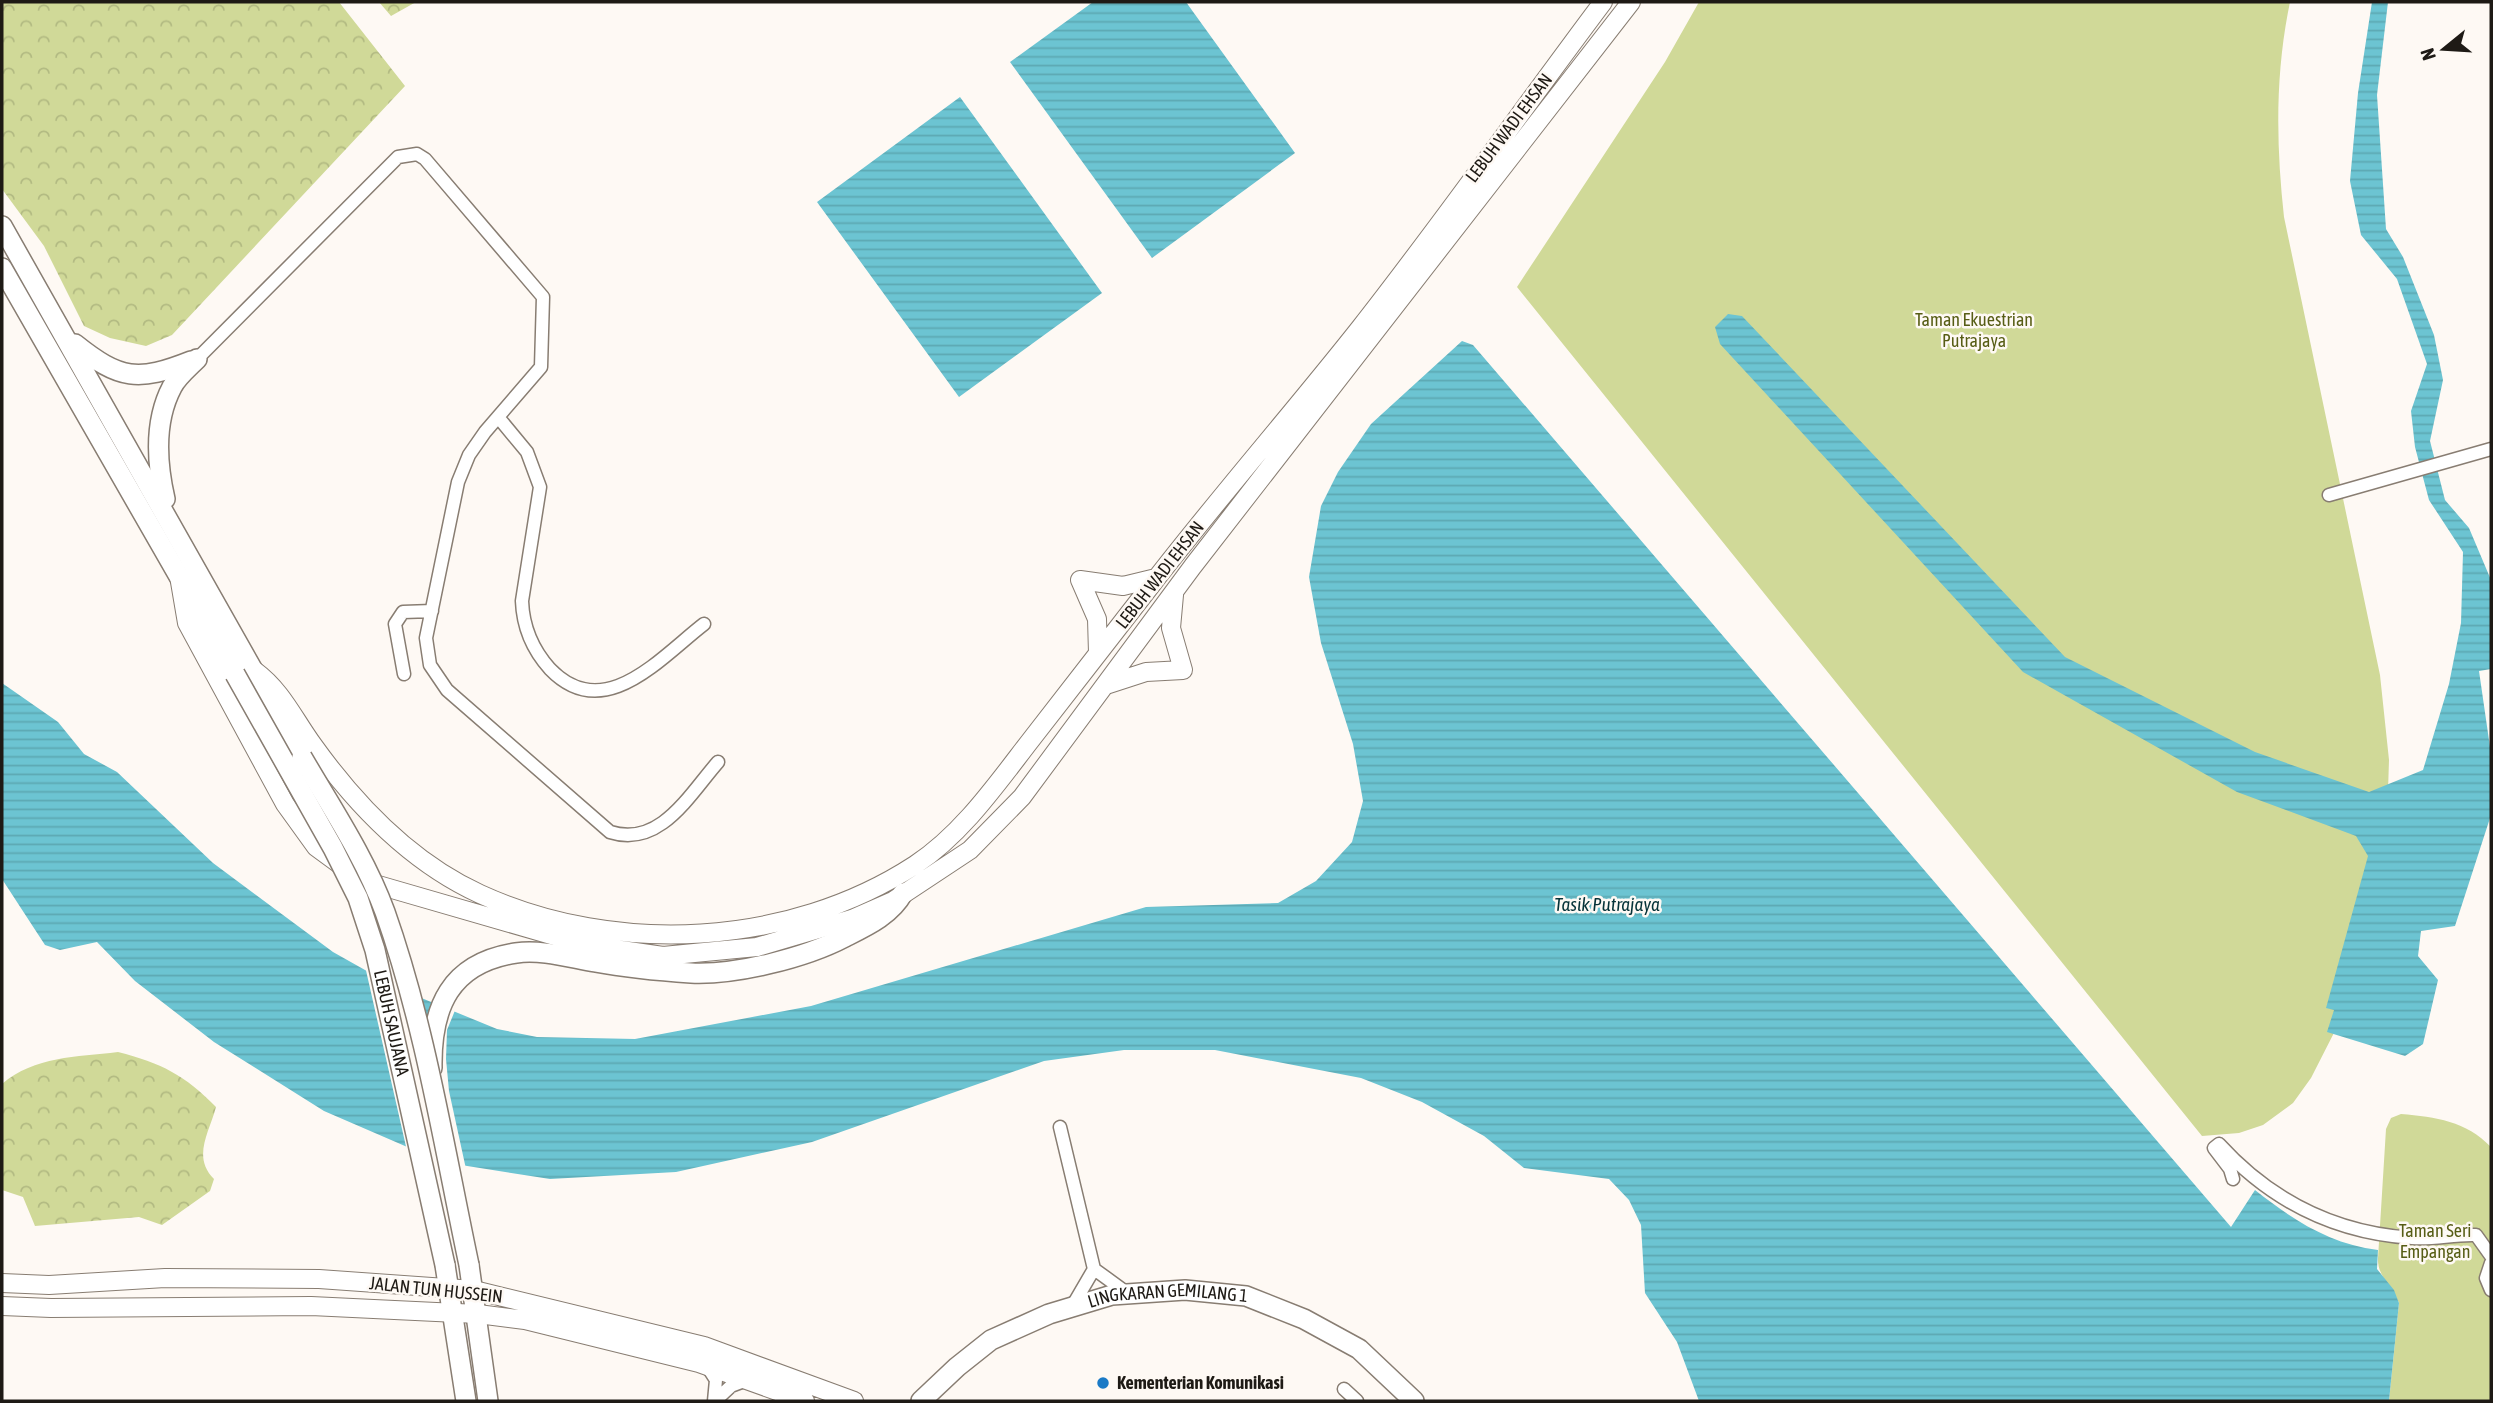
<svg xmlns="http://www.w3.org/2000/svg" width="2493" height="1403" viewBox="0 0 2493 1403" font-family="'Asap Condensed',sans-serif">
<defs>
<pattern id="forest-crowns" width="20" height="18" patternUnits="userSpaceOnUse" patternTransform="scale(1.75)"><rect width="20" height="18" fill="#d0d998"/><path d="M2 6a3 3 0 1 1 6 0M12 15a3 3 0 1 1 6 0" fill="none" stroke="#b2ba82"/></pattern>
<pattern id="water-rules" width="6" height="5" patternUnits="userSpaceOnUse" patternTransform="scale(1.75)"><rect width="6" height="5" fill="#6cc4d2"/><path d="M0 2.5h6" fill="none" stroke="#5da8b3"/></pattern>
</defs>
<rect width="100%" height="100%" fill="#fef9f4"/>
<path fill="#d0d998" d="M1699,2H2290C2275,74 2276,144 2284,217L2380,675L2389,760L2387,823L2340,1021L2311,1078L2293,1103L2263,1125L2239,1133L2202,1136L1517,287L1665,62Z
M2401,1114C2436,1117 2466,1121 2491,1147V1401H2389L2399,1303C2393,1286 2377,1277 2378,1258L2386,1129L2391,1118Z"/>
<path fill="url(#forest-crowns)" d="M2,2H339L405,86L172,335L146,346L110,338L84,326L44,246L2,189Z
M379,2H416L391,16Z
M118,1052C161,1063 185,1075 216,1107C209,1133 192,1157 214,1179L210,1191L162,1225L139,1217L35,1226L23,1197L2,1190V1084C35,1056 76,1057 118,1052Z"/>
<path fill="url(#water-rules)" d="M1093,2H1186L1295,153L1152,258L1010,62Z
M2372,2H2388L2377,95L2386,229L2403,257L2434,335L2443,380L2430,441L2445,500L2469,528L2491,580V669L2479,671L2491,754V815L2455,926L2421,931L2418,956L2438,980L2423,1044L2405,1056L2327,1032L2334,1010L2326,1008L2368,856L2356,836L2237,792L2023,672L1720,344L1715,327L1728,314L1742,316L2065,657L2255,752L2369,792L2423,770L2449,684L2461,623L2463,552L2429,500L2415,447L2411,411L2427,364L2397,279L2361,235L2350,181L2358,93Z
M960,97L1102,293L959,397L817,202Z
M1462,341L1473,345L2231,1227L2255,1190C2293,1220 2330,1244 2378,1250L2377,1269L2394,1290L2399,1303L2389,1401H1699L1677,1342L1645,1293L1641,1225L1629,1200L1609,1179L1524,1168L1484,1136L1422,1102L1361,1078L1215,1050H1124L1044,1061L812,1142L676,1172L550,1179L442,1162L324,1111L214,1042L135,981L97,942L60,950L45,945L2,879V683L58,722L84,754L117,772L213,863L333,952L397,988L497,1029L537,1037L635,1039L811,1006L1146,907L1278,903L1316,881L1352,842L1363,801L1353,744L1321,643L1309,577L1321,506L1338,472L1371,424Z"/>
<path fill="#fef9f4" d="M365,966L399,985L426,1021L434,999L456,1008L447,1030L446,1059L449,1091L466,1169L441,1165L407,1151Z"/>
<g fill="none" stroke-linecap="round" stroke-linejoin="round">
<g stroke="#887d72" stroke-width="15">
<path id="street" d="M197,359L398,157L417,154L425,159L543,297L541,367L485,432L469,455L458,482L426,638L430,665L447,690L610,832C660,848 689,795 718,762
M498,417L527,452L540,487L522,601C523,628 532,649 550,669C604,725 660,658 704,624
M2329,495L2491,449
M404,674L395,624L403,612L432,611
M1060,1127L1094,1269L1073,1305
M2233,1179L2230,1169L2214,1148L2219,1144C2270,1200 2335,1233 2412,1238C2433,1240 2454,1234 2476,1235L2491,1256
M2491,1263L2486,1278L2491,1290
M1094,1269L1127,1293
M707,1366L716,1380L714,1401
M1344,1389L1357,1401
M715,1401L731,1386L747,1380"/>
</g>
<g stroke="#887d72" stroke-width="20">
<path id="secondary" d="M179,576L187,623L285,804L316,847L361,880L586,945L663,956L757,947L852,919L893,901L970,850L1022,797L1193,566L1631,2
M1080,580L1123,586L1156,578
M1080,580L1097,619L1098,653
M255,671C282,691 294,719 313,745C356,805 412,863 480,894C616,956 789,947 915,865C962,834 996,785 1030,741C1071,689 1111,636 1152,584C1219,497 1292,414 1360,328C1444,221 1522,110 1603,2
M1106,685L1146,672L1183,670L1171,628L1174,595
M2,1283L49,1285L165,1278L319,1279L474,1290L704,1346L854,1401
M2,1306L51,1308L311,1306L478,1314L525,1320L699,1363L805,1401"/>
</g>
<g stroke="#887d72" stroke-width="22">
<g id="primary">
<path d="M2,226L302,757"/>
<path d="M2,268L235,674"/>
<path d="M75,344C120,380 138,382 191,361"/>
<path d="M165,499C157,464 154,421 172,387C177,377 189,367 197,359"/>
<path d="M432,1068C431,1007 450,963 516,953C541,949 571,958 595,962C627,968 659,971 691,973C736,975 805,958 845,937C867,926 891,915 903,893"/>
<path d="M445,1265L466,1401"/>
<path d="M469,1265L488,1401"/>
<path id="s1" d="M921,1401L957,1367L991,1340L1049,1314L1112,1295L1185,1290L1246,1296L1304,1319L1359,1349L1414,1401"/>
</g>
</g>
<use href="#street" stroke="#fff" stroke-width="12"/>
<use href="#secondary" stroke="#fff" stroke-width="18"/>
<use href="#primary" stroke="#fff" stroke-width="19"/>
<g stroke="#887d72" stroke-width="22" stroke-linecap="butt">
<g id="primary-bridge">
<path id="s2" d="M235,674L333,848L358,898L375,950L445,1265"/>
<path d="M302,757C331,807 365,857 385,912C425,1025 444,1147 469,1265"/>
</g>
</g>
<use href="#primary-bridge" stroke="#fff" stroke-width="19"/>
</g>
<circle fill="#1a7ac6" stroke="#fef9f4" stroke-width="2.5" cx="1103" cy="1383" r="7"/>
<g text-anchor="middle" stroke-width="5" stroke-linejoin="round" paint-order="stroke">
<g font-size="18" fill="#1e1a15" stroke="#fef9f4">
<text transform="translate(1509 128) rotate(-53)" y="6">LEBUH WADI EHSAN</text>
<text transform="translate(1160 575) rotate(-52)" y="6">LEBUH WADI EHSAN</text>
<text dy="6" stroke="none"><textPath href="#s2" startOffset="385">LEBUH SAUJANA</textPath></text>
<text transform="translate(436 1290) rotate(6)" y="6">JALAN TUN HUSSEIN</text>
<text dy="6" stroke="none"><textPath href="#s1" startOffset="278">LINGKARAN GEMILANG 1</textPath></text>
</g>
<g font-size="18" fill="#575d15" stroke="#fef9f4">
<text x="1974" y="326">Taman Ekuestrian<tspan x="1974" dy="21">Putrajaya</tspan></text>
<text x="2435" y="1237">Taman Seri<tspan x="2435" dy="21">Empangan</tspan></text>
</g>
<g font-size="18" font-weight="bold" fill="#1e1a15" stroke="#fef9f4" text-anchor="start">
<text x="1117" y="1389">Kementerian Komunikasi</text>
</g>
<g font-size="19" font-style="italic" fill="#063339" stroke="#fef9f4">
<text x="1607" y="911">Tasik Putrajaya</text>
</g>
</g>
<rect width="2493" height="1403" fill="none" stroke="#1e1a15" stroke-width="7"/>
<g transform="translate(2444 49) rotate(252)" stroke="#fef9f4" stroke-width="5" paint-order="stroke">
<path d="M0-5L12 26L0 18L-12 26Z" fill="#1e1a15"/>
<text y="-10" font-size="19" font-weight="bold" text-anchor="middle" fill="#1e1a15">N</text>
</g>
</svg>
